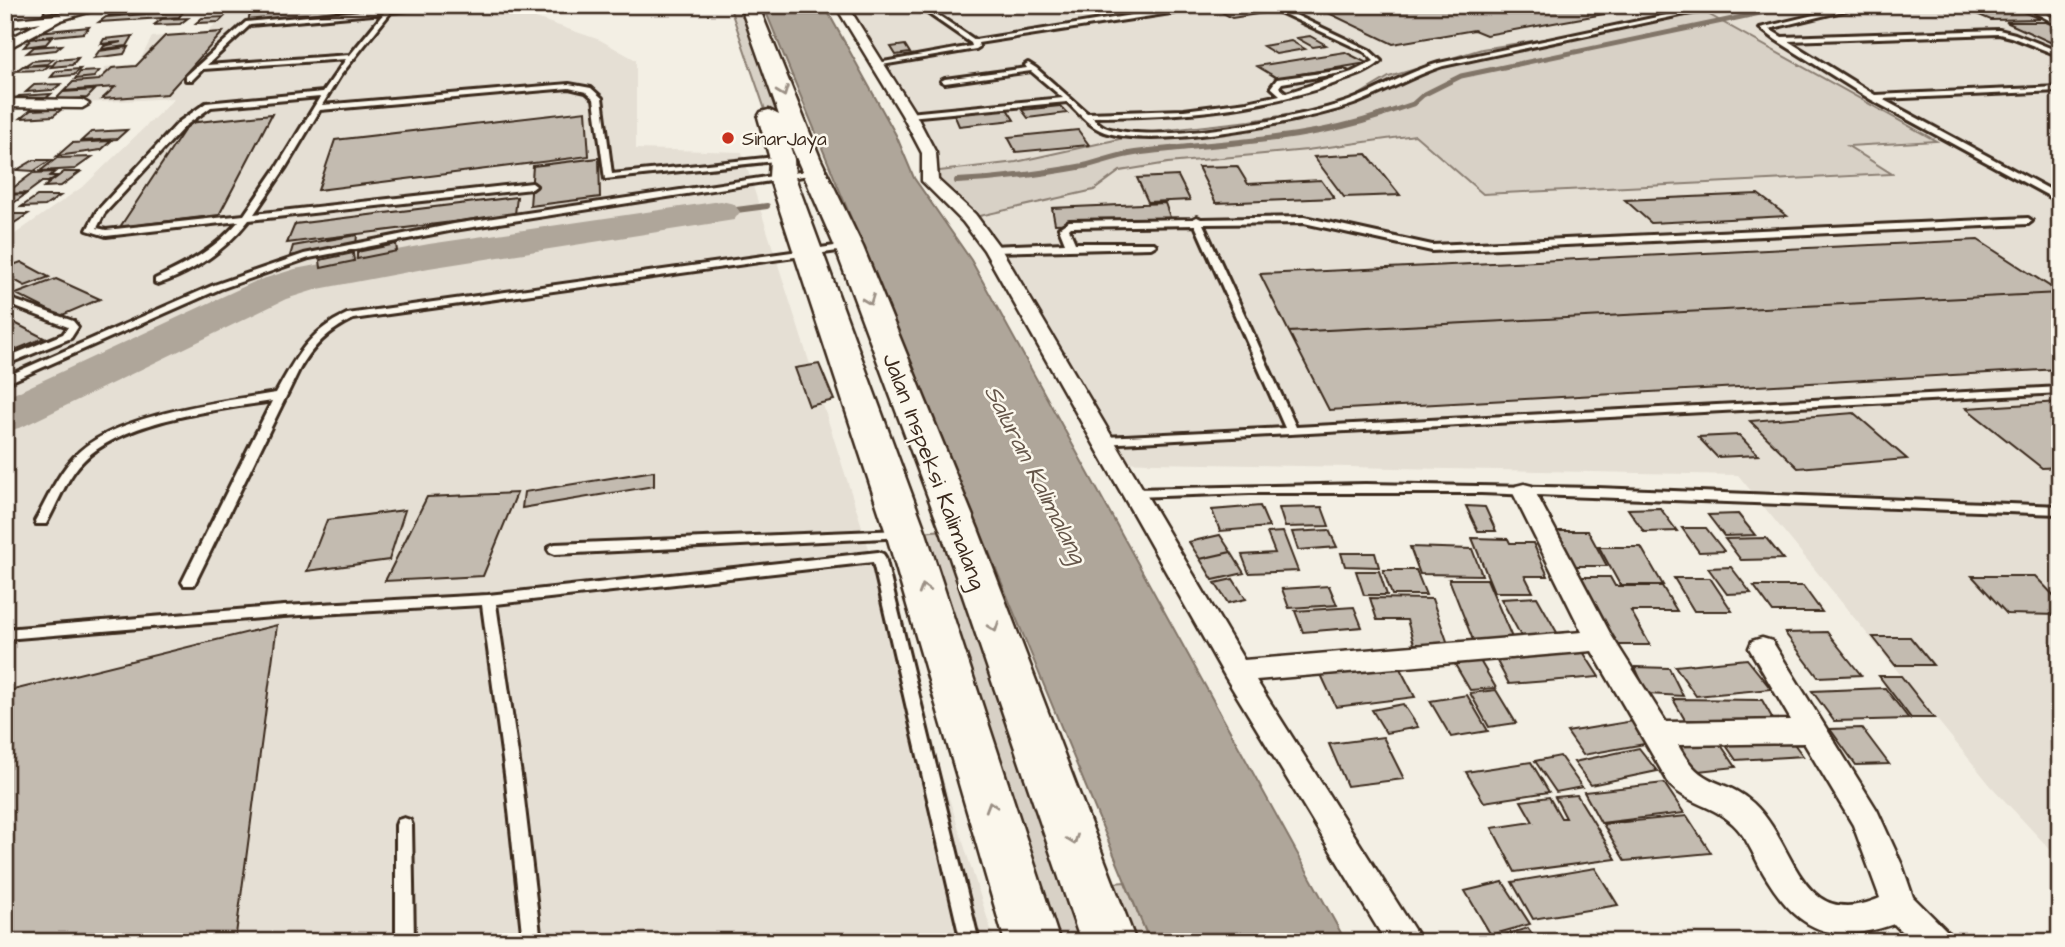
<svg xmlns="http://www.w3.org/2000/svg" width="2065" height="947" viewBox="0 0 2065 947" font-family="'Architects Daughter',sans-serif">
<rect width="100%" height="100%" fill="#f3efe4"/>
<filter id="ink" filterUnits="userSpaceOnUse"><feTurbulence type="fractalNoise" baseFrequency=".0143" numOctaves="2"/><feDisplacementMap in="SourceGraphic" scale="14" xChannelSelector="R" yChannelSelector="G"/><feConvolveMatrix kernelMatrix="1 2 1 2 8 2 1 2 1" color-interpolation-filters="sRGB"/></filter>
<g filter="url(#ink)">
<path fill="#e5dfd4" d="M236,5H536L533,17L600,40L636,60V149L742,152L995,942H5V241L85,185L175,98L83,103L93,91L60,92L73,80L103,76L105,67L138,64L152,37L207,32Z
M840,5H2060V860L1991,786L1738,475L1106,462L971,218L1094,190L1120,171L1168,163L1307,150L1415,135L1483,194L1890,173L1847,146L1935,141L1389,77L1341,106L1016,162L931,172Z"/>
<path fill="#d8d1c6" stroke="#8a7e72" stroke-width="2" d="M729,5H749L806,155L782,159Z
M1706,13L1936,141L1848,146L1892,174L1483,194L1415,135L1307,150L1168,163L1120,171L1094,190L971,218L931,172L1016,162L1151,132L1250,121L1340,106L1389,77L1482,49Z
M959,529L1089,885L1125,882L1150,942H1033L906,533Z"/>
<path fill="#afa69a" stroke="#817468" stroke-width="2" d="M763,5H824L896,135L914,178L971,260L1346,942H1150Z"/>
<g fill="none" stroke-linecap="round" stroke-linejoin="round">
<path stroke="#817468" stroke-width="5" d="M1377,116L1413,104L1423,95L1461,76L1799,5"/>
<path stroke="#817468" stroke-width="6" d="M957,181C1000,179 1041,174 1084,166C1101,162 1118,155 1135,153C1218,142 1302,142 1382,115
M721,212L767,206"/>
<path fill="#afa69a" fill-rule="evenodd" d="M721,201L734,204L740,212L734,220L429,268L318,289L286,299L22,427L5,432V398L256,281L295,269L429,244Z"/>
</g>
<path fill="#c3bbb0" stroke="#3b2a1e" stroke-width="2" d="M73,5L69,10L43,13L47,7Z
M141,5L156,6L168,5L166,8L154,10L166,9L163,12L133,14Z
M253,5H387L248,21Z
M881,5L883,9L859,11L856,7Z
M1209,5H1266L1277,11L1232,18Z
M1345,5H1654L1486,35L1474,30L1393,44L1320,9Z
M134,6L129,13L109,15L115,7Z
M184,11L179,17L99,22L106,17Z
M2021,11L2040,19L1991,20L1972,12Z
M224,17L219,22L196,23L202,18Z
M188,18L180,24L154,25L162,19Z
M2006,22H2046L2060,28V43H2052Z
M89,27L84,33L33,38L38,32Z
M223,32L167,94L102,99L115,87L64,91L73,82L99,80L112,68L136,66L165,36Z
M133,36L127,46L102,49L104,46L121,42L101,44L104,39Z
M1310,36L1326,45L1313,47L1297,38Z
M52,37L46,44L24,47L31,39Z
M1291,41L1305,49L1276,54L1263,46Z
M62,45L56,50L27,53L34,47Z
M905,45L910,53L896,55L891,47Z
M128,47L124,54L94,58L99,51Z
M1345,52L1367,63L1277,78L1257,66Z
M78,58L72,65L51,67L57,60Z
M54,59L47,64L24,66L32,61Z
M50,65L43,70L16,71L23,66Z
M80,69L74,75L51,77L56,71Z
M99,71L94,77L75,79L80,72Z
M61,84L53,90L26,92L34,85Z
M95,90L87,98L55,100L63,92Z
M51,94L45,99L12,101L19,96Z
M56,105H67L53,116L21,118L31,110L52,109Z
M1060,106L1067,113L1028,118L1022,110Z
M1007,109L1014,120L959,126L954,114Z
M586,111L589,156L318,190L335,140Z
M272,114L219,215L120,227L189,123Z
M127,130L117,139L81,141L91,132Z
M1078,130L1089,145L1016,152L1008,137Z
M111,141L101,150L57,156L72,143Z
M1367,154L1400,195L1344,197L1314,157Z
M92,157L75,169L40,171L57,158Z
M599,158L600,197L530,206L533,166Z
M34,160H51L34,171L17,170Z
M1237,166L1248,184L1321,180L1334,198L1216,203L1198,167Z
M55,172L50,176H57L48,182H42L27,193L5,194L33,173Z
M64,172H80L61,186L44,187Z
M1178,176L1190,200L1148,202L1137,178Z
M26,194L8,207H5V195Z
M1758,194L1787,216L1651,223L1625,200Z
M37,196H60L45,206L21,207Z
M517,197L515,214L287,243L295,224Z
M1165,203L1171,220L1055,224L1052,208Z
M5,214H28L8,227H5Z
M357,235L356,245L290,256L293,246Z
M1978,240L2060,293L1289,332L1260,274Z
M396,244L397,251L357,259V252Z
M353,253L354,261L321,268L320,260Z
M21,262L49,277L25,286L5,275V268Z
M56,279L100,299L60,316L16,294Z
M2060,293V369L1329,410L1289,332Z
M5,318L44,338L5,354Z
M819,364L834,400L809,406L795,368Z
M2060,402V467L2042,468L1966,408Z
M1854,413L1907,459L1798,468L1750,421Z
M1739,435L1758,455L1717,457L1698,437Z
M654,471V486L522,508L524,492Z
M517,493L483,576L385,581L427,497Z
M1260,506L1269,527L1220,531L1212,510Z
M1466,506L1485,507L1496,531H1478Z
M1322,507L1329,526L1285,527L1279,508Z
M1660,508L1677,531L1644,532L1628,509Z
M405,510L389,560L307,571L327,520Z
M1738,514L1755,535L1724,536L1708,515Z
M1682,528H1706L1724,551L1699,552Z
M1329,530L1337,547L1298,550L1292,532Z
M1548,531H1588L1607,566H1566Z
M1283,532L1298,571L1249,573L1242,555L1275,553L1267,533Z
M1220,535L1231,552L1200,559L1189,542Z
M1472,538L1508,539L1510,543H1533L1548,576H1525L1533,592H1494Z
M1766,538L1783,559L1741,560L1725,539Z
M1410,547L1472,549L1482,575L1420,574Z
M1599,547H1641L1663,585H1620Z
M1231,552L1244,573L1213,580L1200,559Z
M1341,553H1375L1379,567L1345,566Z
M1731,567L1751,593L1727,594L1708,568Z
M1383,570H1416L1426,595H1392Z
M1356,571H1379L1387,595H1364Z
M1972,576H2035L2060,602V615L2007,614Z
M1580,577H1610L1615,586H1662L1677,611H1631L1650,645H1616Z
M1674,578H1710L1732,611H1694Z
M1233,579L1246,599L1228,603L1215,583Z
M1449,579H1487L1513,640H1473Z
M1329,586L1337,605L1289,608L1282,589Z
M1754,586H1803L1822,612H1773Z
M1537,597L1559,636L1522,638L1501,599Z
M1370,598L1432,599L1448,644H1414L1407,620H1377Z
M1354,607L1362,627L1303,632L1295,611Z
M277,625L235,942H5V692Z
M1827,632L1861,675L1818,677L1785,633Z
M1873,637H1910L1933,665H1895Z
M1580,647L1599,677L1509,684L1492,652Z
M1476,654L1496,688L1470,690L1450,656Z
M1395,659L1415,697L1336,707L1318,668Z
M1747,659L1771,689L1696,696L1675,666Z
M1635,667L1669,668L1683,696L1647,694Z
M1879,676H1901L1934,718H1911Z
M1885,688L1909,719L1834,721L1812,691Z
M1496,690L1516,723L1489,727L1470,693Z
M1467,695L1488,731L1451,737L1430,701Z
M1673,699L1762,700L1774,721L1685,720Z
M1403,704L1418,727L1386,733L1372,710Z
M1633,721L1650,743L1583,755L1567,732Z
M1862,728L1889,764L1856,765L1830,729Z
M1714,735L1736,767L1689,772L1668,740Z
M1383,737L1404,779L1347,786L1329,744Z
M1789,737L1803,756L1736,760L1723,741Z
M1639,748L1657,771L1591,785L1574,762Z
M1560,756L1582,787L1556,792L1535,761Z
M1531,762L1549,792L1484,802L1466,772Z
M1664,783L1684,813L1601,823L1584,792Z
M1577,795L1616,859L1515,872L1492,828L1533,822L1521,801L1549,797L1561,818H1566L1555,797Z
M1687,816L1711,853L1625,861L1603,824Z
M1595,868L1618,905L1533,919L1512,882Z
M1503,882L1530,924L1491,935L1465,891Z
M1528,928L1538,942H1496L1494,938Z"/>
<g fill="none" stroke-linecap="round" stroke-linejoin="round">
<g stroke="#3b2a1e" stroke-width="6">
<path id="lane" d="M425,5H451L391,12L340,76L322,105L569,84L591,88L602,98L612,174L785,156L789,158L785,160L605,179L594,99L586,92L569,88L320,110L286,167L254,214L532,183L536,186L532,189L249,220C225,250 194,272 158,284L155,283V279C189,263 214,250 239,221L106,236L87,230L97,211L179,122L206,103L323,92L346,59L203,69L192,80H186V76L246,22ZM384,13L350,55L207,65L250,25ZM320,97L277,167L244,215L106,230L97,228L104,214L185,126L211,107Z
M916,5H923L975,40L1176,8L1179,7L1178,5H1184L1185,8L1177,12L978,43L979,47L976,49L876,66V64L878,63L972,46L971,43Z
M1265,5H1274L1281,9L1317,5L1287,11L1369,50L1381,61C1369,73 1349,78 1333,84C1254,111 1174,117 1092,117C1097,122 1102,127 1110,129C1162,144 1297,119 1349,101C1380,90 1407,72 1439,63L1714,5H1727L1443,66C1412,76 1384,93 1354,104C1304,122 1146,152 1100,130C1087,124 1078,112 1067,102L909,117L905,115L909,113L1063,98L1031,71L945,83L941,81L945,79L1027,68L1025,65L1028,63L1036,68L1087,113L1184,110L1247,102L1280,95L1271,87L1277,79L1344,70L1347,72L1282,83L1279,87L1286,93L1352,72L1374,61L1365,52Z
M1855,5H1867L1769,29L1782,37L1999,30L2015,34L2060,52V56L2011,37L1999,34L1788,41L1875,95L2060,87V91L1882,99L2060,195V202L1870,99L1776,40L1760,28Z
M2060,9V13L2046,14L2060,21V26L2036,13Z
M813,170L817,172L816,174L454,230L309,258L220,289L5,384V377L214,285L304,254L454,224Z
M1197,217L1201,219L1304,217L1432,245L2028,218L2032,221L2028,224L1432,251L1304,223L1203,224L1296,427L2060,387V393L1101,444L1099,441L1105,437L1285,428L1195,225L1071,227L1069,229L1075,243H1154L1156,245L1151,248L992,252L987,249L992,246L1065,243L1059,228L1069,221L1193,219Z
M849,244L852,245V249L353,319C328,331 313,346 299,370L194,585H184L182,582L272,401C217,410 126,419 84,460C67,476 58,503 46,524H36L35,521C47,500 57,475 74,457C113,414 220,402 276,393C296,357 308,332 347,314Z
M5,297L73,321L78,327L71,338L5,365V358L63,334L68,327L5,303Z
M1365,484L1597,488L2060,506V514L1481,493H1250L1134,497L1128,493L1134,489Z
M901,530L906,531L908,534L906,537L555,554L550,552L548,549L550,546L555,544Z
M878,552L883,554L885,557L979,942H961L873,562L496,604L522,782L541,942H523L506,782L482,605L284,616L5,639V629L284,606L488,595Z
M404,818L410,820L412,825L414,942H396V825L398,820Z"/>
</g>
<g stroke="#3b2a1e" stroke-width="5">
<path id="street" d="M92,5H112L61,20L5,50V41L41,22L5,28V20L55,15Z
M835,5H847L916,115L936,153L938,180L975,214L1001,249L1244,660L1582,632L1512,491L1516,486L1524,484L1532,486L1611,635L1666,722L1791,720L1749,648L1752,641L1762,638L1772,641L1877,810L1902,865L1913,897L1947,931L1952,942H1912L1894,924C1827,947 1795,928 1761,869C1753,854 1746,836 1733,824C1715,806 1688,804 1670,785L1592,651L1256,680L1422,942H1386L1226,678L984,250L963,222L922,181V153L902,115ZM1804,743L1853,825L1880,898C1798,933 1797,843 1753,803C1723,776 1703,791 1678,745Z
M5,99L82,100L89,104L82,108L5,107Z"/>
</g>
<g stroke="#3b2a1e" stroke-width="5">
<path id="primary" d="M740,5H758L820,158L863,247L978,529L1136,942H1081L940,529L835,247L786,134L794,159L795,177L926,533L1060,942H1005L886,533L769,177L770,159L758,117L761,112L769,110L779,115Z"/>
</g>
<use href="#lane" fill="#fbf7ec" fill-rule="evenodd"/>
<use href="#street" fill="#fbf7ec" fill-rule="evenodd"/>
<use href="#primary" fill="#fbf7ec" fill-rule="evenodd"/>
</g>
<defs><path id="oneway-chevron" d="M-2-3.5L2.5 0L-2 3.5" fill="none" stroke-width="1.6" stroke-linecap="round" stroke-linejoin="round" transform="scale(1.75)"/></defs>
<g stroke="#9b9085">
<use href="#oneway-chevron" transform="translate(783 92) rotate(69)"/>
<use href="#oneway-chevron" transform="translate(869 300) rotate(69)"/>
<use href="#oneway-chevron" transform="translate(924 589) rotate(-107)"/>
<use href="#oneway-chevron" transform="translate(994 627) rotate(70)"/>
<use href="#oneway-chevron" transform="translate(991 806) rotate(-107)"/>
<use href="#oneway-chevron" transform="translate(1073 840) rotate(70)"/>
</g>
</g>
<circle fill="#c8321e" stroke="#fbf7ec" stroke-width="2.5" cx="728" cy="138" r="7"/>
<g text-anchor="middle" stroke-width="5" stroke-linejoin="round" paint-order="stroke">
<g font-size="19" fill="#3b2a1e" stroke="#fbf7ec" text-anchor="start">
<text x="742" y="145">SinarJaya</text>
</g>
<g font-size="23" fill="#3b2a1e" stroke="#fbf7ec">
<text transform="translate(935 471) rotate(69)" y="8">Jalan Inspeksi Kalimalang</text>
</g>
<g font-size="24" font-style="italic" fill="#645549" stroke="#fbf7ec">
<text transform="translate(1036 474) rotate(63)" y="8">Saluran Kalimalang</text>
</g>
</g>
<rect width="2065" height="947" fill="none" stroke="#fbf7ec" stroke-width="28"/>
<rect x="14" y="14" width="2037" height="919" fill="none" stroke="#3b2a1e" stroke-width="2.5" filter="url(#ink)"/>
</svg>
